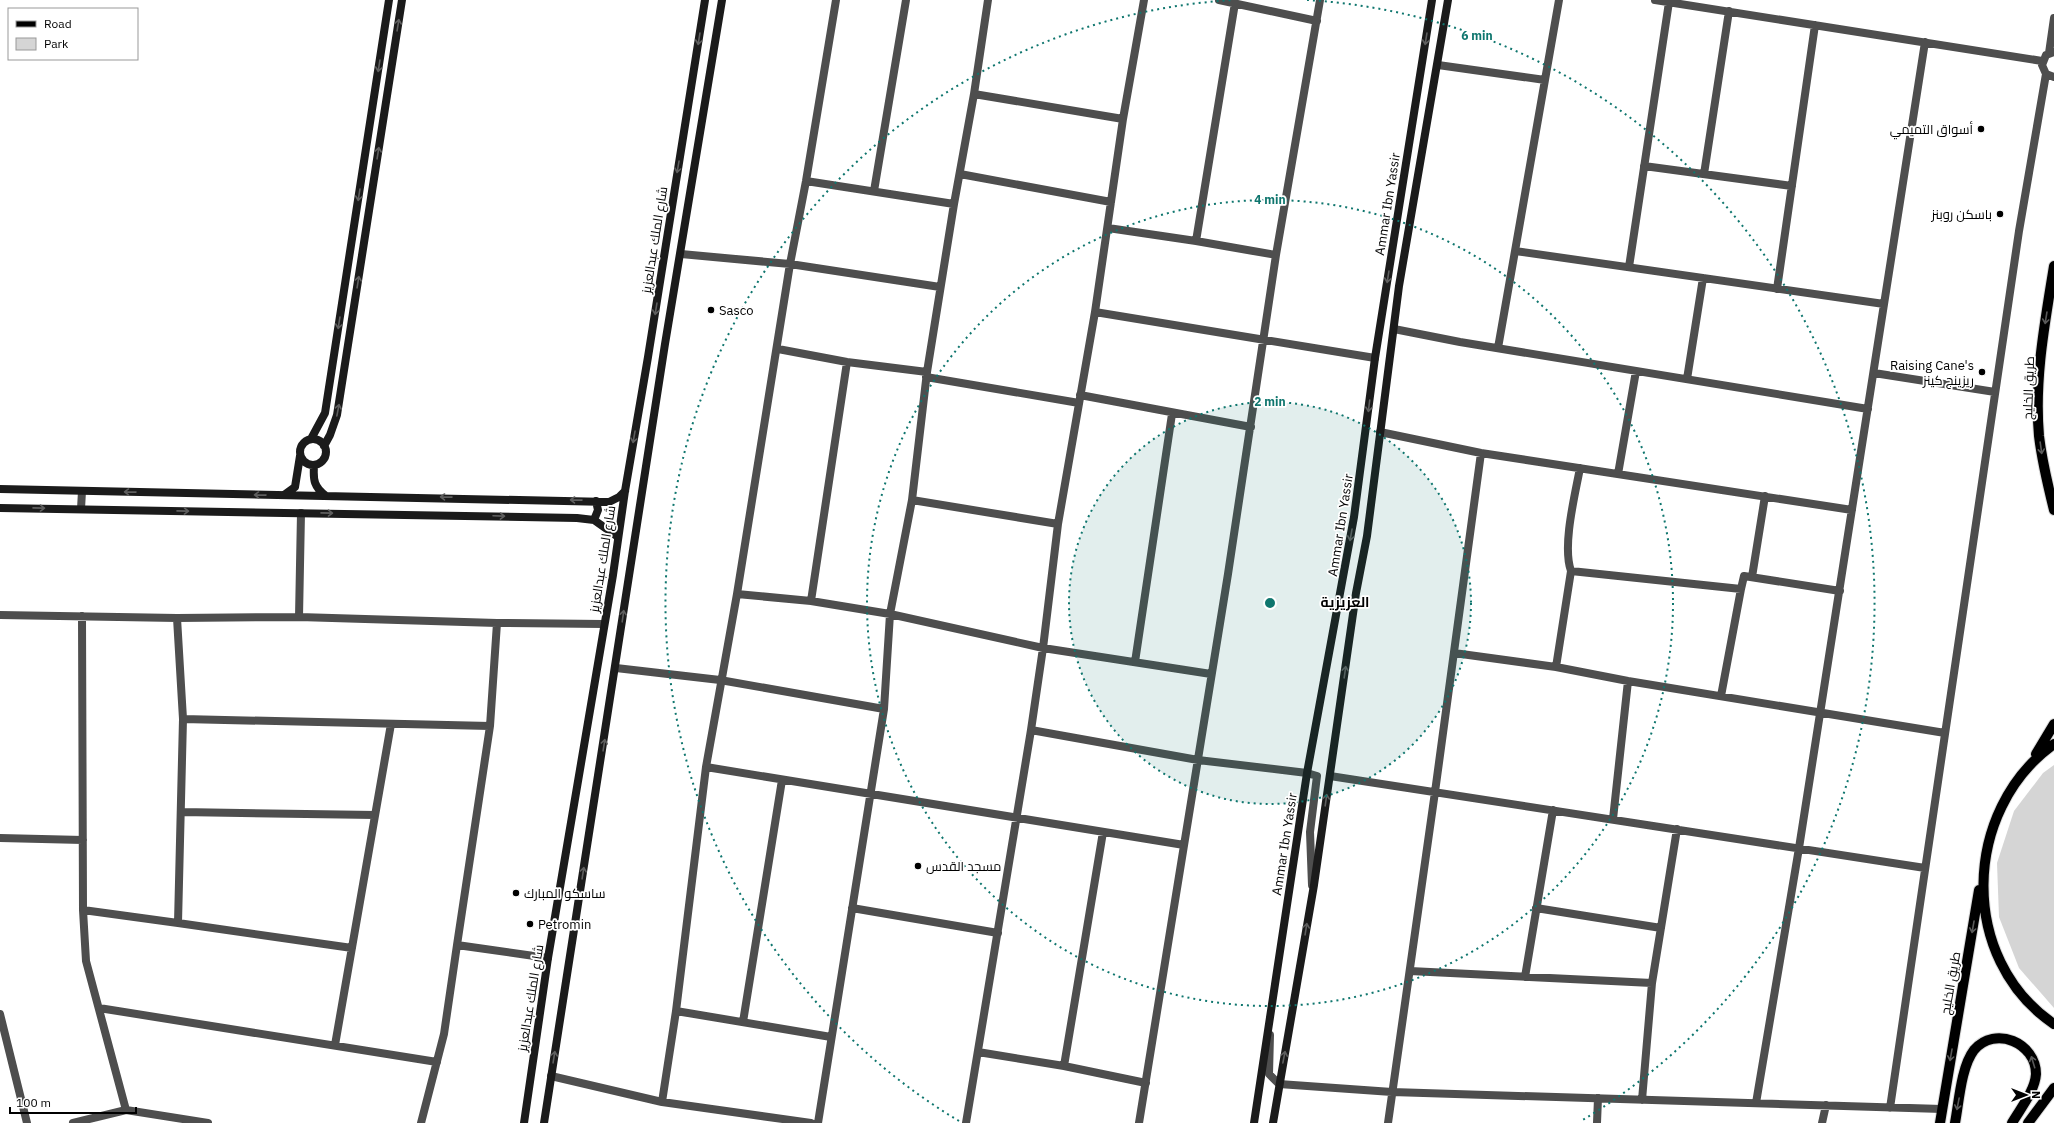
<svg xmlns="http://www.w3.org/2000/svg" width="2054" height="1123" viewBox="0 0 2054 1123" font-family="'IBM Plex Sans',Cairo,sans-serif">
<rect width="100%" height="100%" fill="#fff"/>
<path fill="#d5d5d5" d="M2054,765V1008L2019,968L1999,917L1997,863L2014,811L2043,773Z"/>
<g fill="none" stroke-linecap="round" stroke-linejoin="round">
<g stroke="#dbdbdb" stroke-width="12">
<path id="primary" d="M2054,266C2045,322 2034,379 2039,436C2042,461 2048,486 2054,510
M2054,744C1962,810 1958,959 2054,1024
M2036,754L2054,724
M1940,1123L1979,890
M1955,1123C1959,1102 1961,1067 1974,1050C1995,1025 2036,1043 2036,1074C2035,1091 2020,1109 2012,1123
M2028,1123L2054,1088"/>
</g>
<path stroke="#4e4e4e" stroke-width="8" d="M1219,0L1317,21
M1655,0L2042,61
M2054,52L2046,55L2042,65L2046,74L2054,77
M2049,53L2054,18
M1438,65L1545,80
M974,94L1123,119
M1644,166L1792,186
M960,174L1111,202
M1704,174L1729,11
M806,181L954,204
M874,191L906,0
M1108,228L1196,241L1276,255
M1196,241L1235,3
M1515,251L1884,304
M681,254L790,264L940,287
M1629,267L1669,2
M1777,289L1815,25
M1095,312L1375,358
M1394,329L1460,342L1868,409
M1498,348L1559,0
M778,349L847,362L927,372
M1874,373L1995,392
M926,377L1079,403
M1687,379L1703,278
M1080,395L1251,427
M1380,432L1481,453L1852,510
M1618,474L1636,371
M912,500L1058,524
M81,509L82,491
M1571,571C1562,546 1575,495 1580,468
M1752,577L1765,496
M1741,589L1744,576L1840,591
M737,594L811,601L890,614L1043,648L1211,674
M811,601L847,362
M0,615L177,618L299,617L497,623L603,624
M82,616L83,910L86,961L126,1110
M299,617L301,513
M1454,653L1556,667L1628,681L1945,733
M1135,662L1172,414
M1556,667L1571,571L1741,589L1721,696
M616,668L720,680L884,709
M183,719L490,726
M1031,730L1198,760L1307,773L1317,776L1310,832L1312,885
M706,767L1184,845
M1330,776L1925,868
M181,812L375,815
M1613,819L1628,681
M0,838L83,840
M852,908L998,933
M1536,908L1661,928
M83,910L178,923L183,719L177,618
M178,923L352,948
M457,945L548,958
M1410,971L1652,983
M1525,977L1553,810
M99,1008L437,1062
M676,1011L831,1037
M0,1014L27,1123
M743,1022L782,780
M1270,1035L1269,1074L1279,1084L1392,1092L1942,1109
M335,1045L391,724
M978,1052L1064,1066L1146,1083
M1064,1066L1103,832
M551,1076L662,1102L811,1123
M1642,1100L1652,983L1677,829
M662,1102L676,1011L706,767L737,594L790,264L806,181L836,0
M1756,1103L1799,848L1925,42
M1890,1108L2019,231L2046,74
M73,1123L126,1110L208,1123
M421,1123L444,1034L457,945L490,726L497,623
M818,1123L884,709L890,614L912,500L927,372L954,204L974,94L988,0
M966,1123L1031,730L1043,648L1058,524L1095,312L1123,119L1144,0
M1139,1123L1228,574L1276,255L1320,0
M1388,1123L1435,792L1481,453
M1597,1123L1598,1098
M1822,1123L1826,1105"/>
<path stroke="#1b1b1b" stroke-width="8" d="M300 452a13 13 0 1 1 26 0a13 13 0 1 1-26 0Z
M311,439L325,413L389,0
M324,446L330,435L337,415L402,0
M314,466C313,480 314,487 326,496
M0,489L609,502L619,497L625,491
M284,495L295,487L300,456
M0,508L577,518L594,520L618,537
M594,520L598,510L596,501
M524,1123L548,958L613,575L625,491L648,357L705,0
M544,1123L665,344L722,0
M1254,1123L1307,773L1354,517L1375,358L1432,0
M1273,1123L1314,885L1356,593L1367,536L1399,286L1448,0"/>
<use href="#primary" stroke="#000" stroke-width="10"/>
</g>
<defs><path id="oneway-shaft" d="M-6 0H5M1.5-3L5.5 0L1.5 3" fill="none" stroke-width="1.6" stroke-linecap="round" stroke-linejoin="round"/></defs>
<g stroke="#5f5f5f">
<use href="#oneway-shaft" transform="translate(398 25) rotate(-81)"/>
<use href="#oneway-shaft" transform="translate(699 39) rotate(99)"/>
<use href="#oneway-shaft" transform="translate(1426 39) rotate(99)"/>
<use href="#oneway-shaft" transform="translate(379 66) rotate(99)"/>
<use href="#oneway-shaft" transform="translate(378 153) rotate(-81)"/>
<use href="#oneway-shaft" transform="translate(678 167) rotate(100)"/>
<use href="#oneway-shaft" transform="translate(359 195) rotate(99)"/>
<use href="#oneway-shaft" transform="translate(1388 277) rotate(99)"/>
<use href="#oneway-shaft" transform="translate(358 282) rotate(-81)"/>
<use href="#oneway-shaft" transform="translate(656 309) rotate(99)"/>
<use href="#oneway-shaft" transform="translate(339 323) rotate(99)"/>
<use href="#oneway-shaft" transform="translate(1369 406) rotate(97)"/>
<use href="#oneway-shaft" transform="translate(338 410) rotate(-79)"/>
<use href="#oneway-shaft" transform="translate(634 437) rotate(100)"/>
<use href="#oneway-shaft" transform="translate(130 492) rotate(-179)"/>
<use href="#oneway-shaft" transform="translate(260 495) rotate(-179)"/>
<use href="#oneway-shaft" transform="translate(446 497) rotate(-179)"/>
<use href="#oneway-shaft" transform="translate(576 500) rotate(-179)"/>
<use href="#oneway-shaft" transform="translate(39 508) rotate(1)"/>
<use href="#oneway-shaft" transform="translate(183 511) rotate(1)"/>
<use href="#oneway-shaft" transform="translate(327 513) rotate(1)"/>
<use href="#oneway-shaft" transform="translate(499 516) rotate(2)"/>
<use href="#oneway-shaft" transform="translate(1351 535) rotate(100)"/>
<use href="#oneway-shaft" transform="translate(623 616) rotate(-82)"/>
<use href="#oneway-shaft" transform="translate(1345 672) rotate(-82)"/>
<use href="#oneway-shaft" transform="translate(604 745) rotate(-81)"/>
<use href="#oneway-shaft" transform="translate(1326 800) rotate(-82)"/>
<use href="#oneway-shaft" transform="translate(583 873) rotate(-81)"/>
<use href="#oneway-shaft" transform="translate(1306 929) rotate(-81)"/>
<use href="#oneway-shaft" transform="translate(554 1057) rotate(-81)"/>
<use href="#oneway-shaft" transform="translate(1284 1057) rotate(-79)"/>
</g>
<g stroke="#595959">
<use href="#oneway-shaft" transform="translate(2046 318) rotate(99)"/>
<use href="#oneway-shaft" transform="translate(2041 448) rotate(82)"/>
<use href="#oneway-shaft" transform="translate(1973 927) rotate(100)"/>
<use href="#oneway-shaft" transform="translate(1951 1055) rotate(100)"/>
<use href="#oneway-shaft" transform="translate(2033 1062) rotate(-107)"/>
<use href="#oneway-shaft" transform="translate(1958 1104) rotate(101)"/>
</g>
<circle cx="1270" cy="603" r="201" fill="#0f766e" fill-opacity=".12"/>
<g fill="none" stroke="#0f766e" stroke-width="2" stroke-dasharray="2 4">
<circle cx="1270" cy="603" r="201"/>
<circle cx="1270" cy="603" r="403"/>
<path d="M959 1121A604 604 0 0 1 1233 0M1307 0A604 604 0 0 1 1581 1121"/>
</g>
<g fill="#000" stroke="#fff" stroke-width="1.5">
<circle cx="1981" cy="129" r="4"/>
<circle cx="2000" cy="214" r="4"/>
<circle cx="711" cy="310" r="4"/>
<circle cx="1982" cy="372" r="4"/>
<circle cx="918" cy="866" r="4"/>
<circle cx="516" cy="893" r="4"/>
<circle cx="530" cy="924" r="4"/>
</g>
<g text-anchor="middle" stroke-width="3.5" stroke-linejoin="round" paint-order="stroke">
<g font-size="13" fill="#000" stroke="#fff" text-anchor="start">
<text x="1973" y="134" text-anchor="end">أسواق التميمي</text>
<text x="1992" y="219" text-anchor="end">باسكن روبنز</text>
<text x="719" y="315">Sasco</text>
<text x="1974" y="370" text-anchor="end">Raising Cane's<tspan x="1974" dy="15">ريزينج كينز</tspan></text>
<text x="926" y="871">مسجد القدس</text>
<text x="524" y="898">ساسكو المبارك</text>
<text x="538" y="929">Petromin</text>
</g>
<g font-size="13" fill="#000" stroke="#fff">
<text transform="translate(1387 204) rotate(-81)" y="5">Ammar Ibn Yassir</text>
<text transform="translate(654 240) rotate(-81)" y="5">شارع الملك عبدالعزيز</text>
<text transform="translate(2028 388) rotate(-88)" y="5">طريق الخليج</text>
<text transform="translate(1340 525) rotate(-81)" y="5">Ammar Ibn Yassir</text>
<text transform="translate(602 559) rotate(-81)" y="5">شارع الملك عبدالعزيز</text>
<text transform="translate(1284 844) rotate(-81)" y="5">Ammar Ibn Yassir</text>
<text transform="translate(1950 983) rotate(-80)" y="5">طريق الخليج</text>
<text transform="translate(530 998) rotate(-81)" y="5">شارع الملك عبدالعزيز</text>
</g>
<g font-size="14" font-weight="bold" fill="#000" stroke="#fff">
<text x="1345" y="607">العزيزية</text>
</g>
</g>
<circle cx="1270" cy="603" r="6" fill="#0f766e" stroke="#fff" stroke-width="2"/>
<g font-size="12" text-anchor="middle" font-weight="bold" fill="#0f766e" stroke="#fff" stroke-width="3.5" stroke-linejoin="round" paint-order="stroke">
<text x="1477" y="40">6 min</text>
<text x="1270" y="204">4 min</text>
<text x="1270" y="406">2 min</text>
</g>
<rect x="8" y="8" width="130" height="52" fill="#ffffff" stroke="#999999"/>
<rect x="16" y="21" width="20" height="6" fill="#000000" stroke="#999999"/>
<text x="44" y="28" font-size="12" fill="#000000">Road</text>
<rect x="16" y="38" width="20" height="12" fill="#d5d5d5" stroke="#999999"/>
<text x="44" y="48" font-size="12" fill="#000000">Park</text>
<g transform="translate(2026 1095) rotate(90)" stroke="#ffffff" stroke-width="3" paint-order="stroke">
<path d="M0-3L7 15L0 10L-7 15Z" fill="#000000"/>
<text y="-6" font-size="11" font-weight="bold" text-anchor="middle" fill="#000000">N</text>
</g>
<path d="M10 1107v6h126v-6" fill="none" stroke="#000000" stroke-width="2"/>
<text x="16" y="1107" font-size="12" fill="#000000" stroke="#ffffff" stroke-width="3" paint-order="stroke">100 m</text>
</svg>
